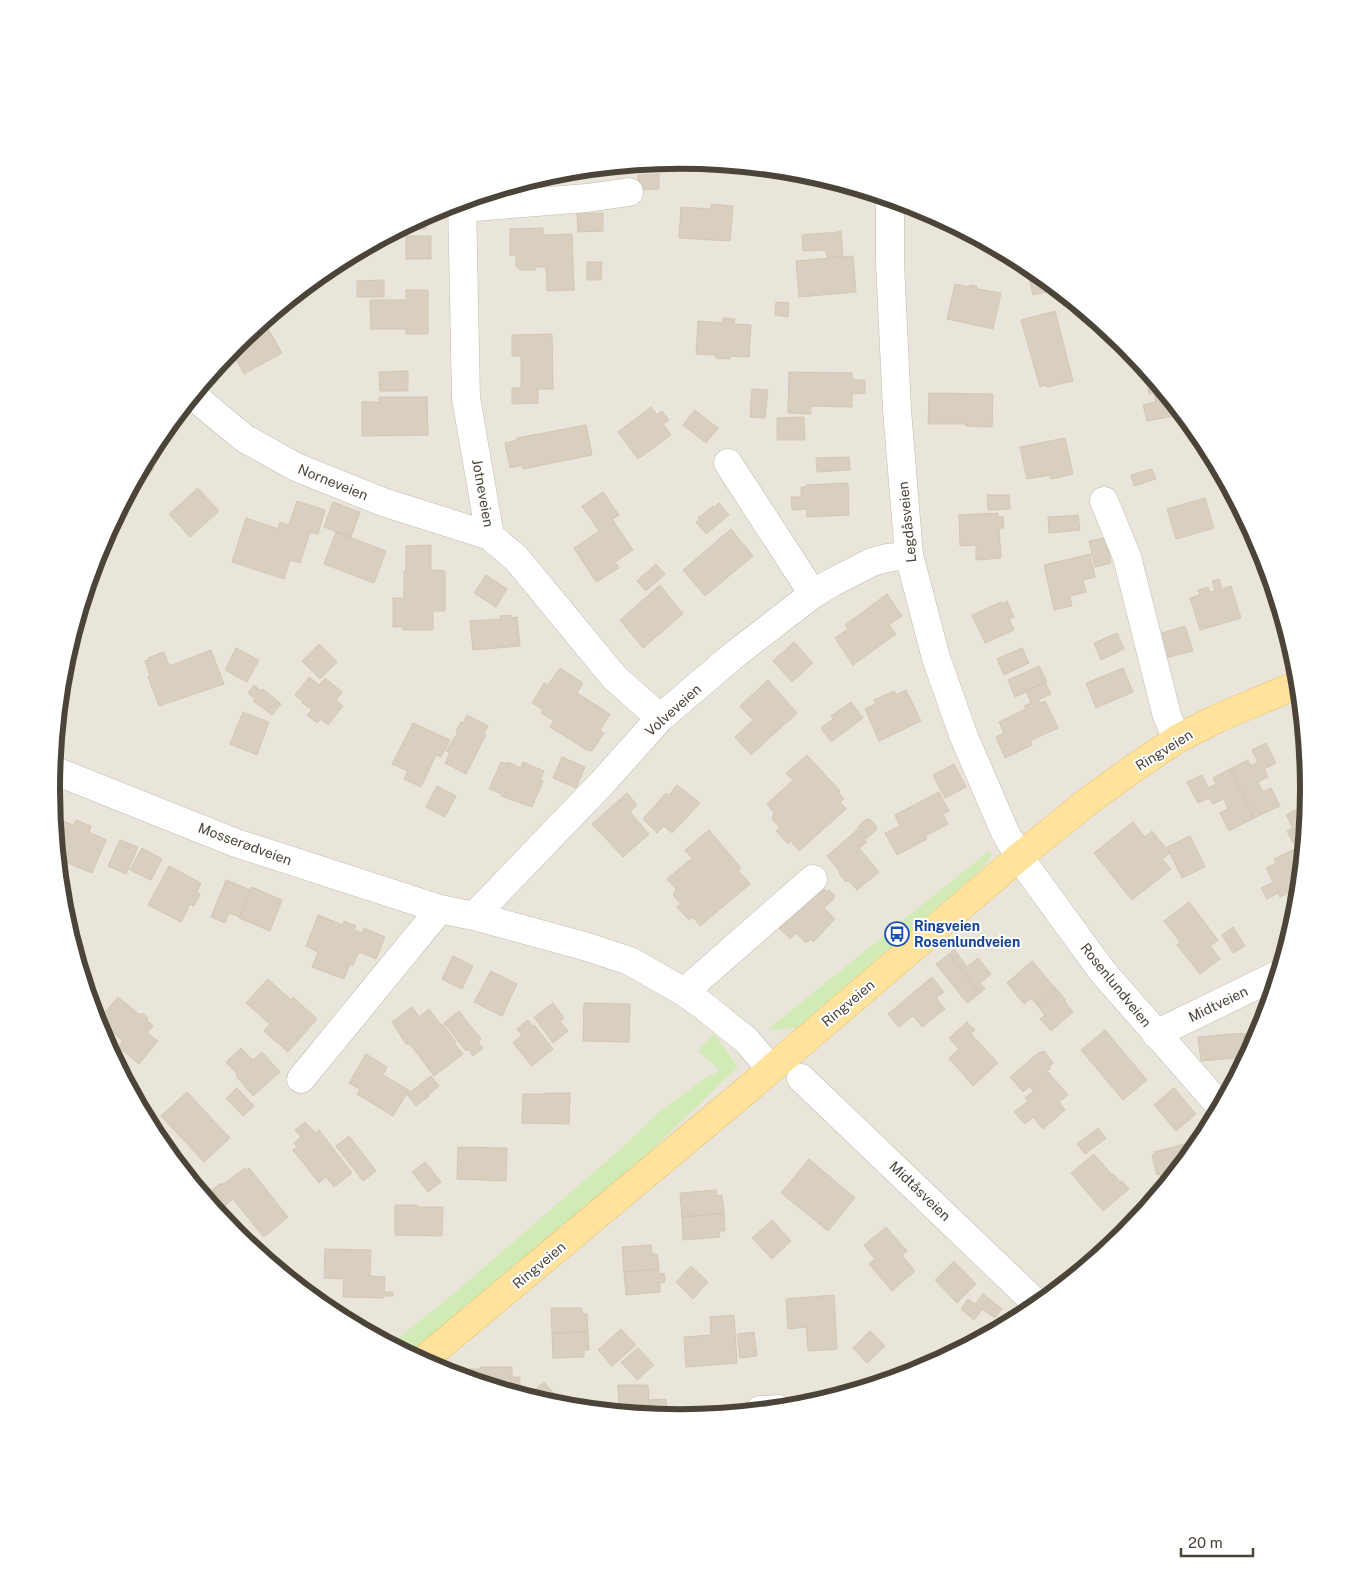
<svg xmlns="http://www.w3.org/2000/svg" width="1361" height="1578" viewBox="0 0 1361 1578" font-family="'Public Sans',sans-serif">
<rect width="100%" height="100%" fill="#f6f3ec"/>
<path fill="#eae5da" d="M54 789a627 627 0 1 1 1254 0a627 627 0 1 1-1254 0Z"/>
<path fill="#d2eab5" d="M989,851L992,854L981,870L797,1028L767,1030Z
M714,1034L738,1067L481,1313L422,1361L391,1344L452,1295L623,1147L658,1113L704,1079L720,1070L698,1051Z"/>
<path fill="#d8cfc1" stroke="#d3c7b4" d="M657,162V169L634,170L633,164Z
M659,174V189L638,190V175Z
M711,204L733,206L730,241L679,238L681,207L711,209Z
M577,213H603V231L578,232Z
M425,215L426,229H400Z
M543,228V235L572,234L574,290L547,291L546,267H535V270H521L516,266V255H510V229Z
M838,231H841L843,256L827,257L826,250L803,251L802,235L838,232Z
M406,236H431V259H406Z
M853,256L856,292L799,297L796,261Z
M587,262H602L601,280H587Z
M1033,268L1058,289L1033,295L1027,270Z
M384,280V297H357V281Z
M955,284L969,287L970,285L977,286V289L1001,293L993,329L947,319Z
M406,290H428V334H406V329H371L370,300H406Z
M776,302L789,303L788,317L775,315Z
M1055,311L1073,381L1047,387L1046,385L1040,387L1021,320Z
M723,318L735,319L734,324L751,325L749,357L730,356V359L716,358V355L696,354L698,321L723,323Z
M256,327L258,332L267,327L282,353L244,374L231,350Z
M552,334L553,389H538V403L512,404V388H521V356H512V335Z
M408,371V391H380L379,372Z
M789,372L852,373V380H865V393L852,394V407L811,406V414L788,413Z
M1153,377L1183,414L1147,421L1143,405L1156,402L1154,393L1149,394L1147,383L1152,382L1151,378Z
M752,389L768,390L765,418L750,417Z
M929,393L993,394L992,427L966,426V424H928Z
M379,397H427L428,435L362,436V402H379Z
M651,407L657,415L662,411L669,420L663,424L671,435L638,459L618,432Z
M695,410L718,428L706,443L683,425Z
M804,417L805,440H777V418Z
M586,425L592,455L523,469L522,465L510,468L505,443L517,440V438Z
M1065,438L1073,474L1051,479L1050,475L1027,479L1020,447Z
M849,457L850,470L817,472L816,458Z
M145,462L154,469L123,503Z
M1152,469L1156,479L1134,486L1131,475Z
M848,483L849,515L807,517V509L792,510L791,497H801V487H806V485Z
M198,488L219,511L190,537L169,514Z
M603,492L619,515L612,519L633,550L615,562L619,568L596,582L574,548L599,531L582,506Z
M987,495H1009L1010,509L988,510Z
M1205,498L1214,528L1176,539L1167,509Z
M297,501L325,510L318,534L310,532L300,563L290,560L284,579L232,562L246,518L278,529L280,522L289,525Z
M333,502L360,512L351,537L324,527Z
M719,503L729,515L706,534L696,522L699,520L698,518L713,506L714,508Z
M998,513V517H1003L1004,528H999L1001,558L976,560V545L960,546L959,515Z
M1078,515L1080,530L1049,533L1048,517Z
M731,529L753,556L705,596L683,570Z
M336,532L386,551L374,583L324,564Z
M1106,538L1111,563L1095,567L1089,541Z
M431,545V570L445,571V611H433V630H403V627H393V598H404V571H406V546Z
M1090,554L1095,577L1083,580L1086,592L1070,596L1072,606L1054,610L1044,565Z
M656,564L665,574L646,591L637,581Z
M486,575L507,589L496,607L474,593Z
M1219,579L1222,589L1231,586L1241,618L1200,630L1190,598L1200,595L1198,590L1208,587L1210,592L1215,591L1212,581Z
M660,585L683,614L643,648L620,620Z
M887,594L902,616L889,625L896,634L853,665L835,638L848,629L845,625Z
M1007,601L1014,617L1009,619L1014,630L985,643L972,615L1001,602L1002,604Z
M511,615V618L517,617L520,646L473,650L470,621L501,619L500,616Z
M1185,626L1193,651L1165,658L1159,634Z
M1117,633L1124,649L1101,660L1094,643Z
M794,642L813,663L792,682L773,661Z
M319,644L337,662L320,679L302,661Z
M236,648L259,660L247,682L225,670Z
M1022,648L1029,663L1004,675L997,659Z
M211,650L224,684L159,706L148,677L150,676L145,661L149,660L148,658L164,652L169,666Z
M1039,666L1047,682L1015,697L1008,680Z
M560,668L583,683L577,693L610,714L600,730L604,733L592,751L587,750L550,727L554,721L541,713L543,710L532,703L544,683L548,685Z
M1123,668L1133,692L1096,708L1086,683Z
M309,677L319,685L325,678L342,692L336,700L343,706L328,725L321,719L317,723L307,715L312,710L302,703L303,702L295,695Z
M768,680L797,713L751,755L735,737L753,720L740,706Z
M1045,682L1051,694L1038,700L1040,703L1045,701L1058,728L1030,741L1032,745L1005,758L996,737L1004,733L999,722L1026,709L1024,706L1031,703L1026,691Z
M254,685L261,691L263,689L281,704L272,715L253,701L255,699L248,693Z
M906,690L921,721L879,741L865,709L876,704L874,700L894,691L896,695Z
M851,702L863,718L831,742L821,728L833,719L831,716Z
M243,712L269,722L257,755L230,744Z
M467,715L488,726L484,734L486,735L466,774L445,763L450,753L446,751L458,732L456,731L461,722L463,723Z
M413,723L450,740L441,757L436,755L421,787L404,779L408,771L392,764Z
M1266,743L1276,763L1264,769L1268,777L1258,782L1263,792L1271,788L1280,806L1254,818L1230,769L1248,760L1251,766L1258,762L1252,750Z
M807,755L840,791L838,792L844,799L840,802L846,809L799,851L791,841L788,844L776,831L780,828L772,819L774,813L767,804L793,780L786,773Z
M562,757L585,767L576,788L553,778Z
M501,762L507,764L508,762L521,768L523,762L544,771L540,780L543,781L532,807L501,796L502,794L489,789Z
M954,764L966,787L945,798L933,775Z
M1230,769L1254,818L1229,831L1220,813L1228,809L1224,799L1213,804L1209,798L1198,803L1187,782L1202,775L1208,788L1216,784L1213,778Z
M677,785L700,803L672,833L664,826L657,833L643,819L666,793L669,795Z
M437,786L456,796L445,817L426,807Z
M939,792L949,811L943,814L948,824L925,836L927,839L897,855L885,833L900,826L895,815Z
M627,793L637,805L630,812L649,834L623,857L592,824Z
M1299,808L1305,822L1307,821L1303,853L1301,854L1295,842L1293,843L1287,831L1293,828L1286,815Z
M58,819L73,825L76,820L91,826L89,832L106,840L92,873L58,859L55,826Z
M870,819L877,827L876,830L866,839L857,828L865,820Z
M1133,822L1145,837L1152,831L1170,853L1162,859L1171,869L1132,900L1094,853Z
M709,830L741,868L738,870L750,884L700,926L693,917L689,920L677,907L681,904L673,895L676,889L667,879L692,858L685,850Z
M857,830L867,842L859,848L879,872L857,890L848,880L846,882L839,873L840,872L827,856Z
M1190,836L1205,867L1182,878L1167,847Z
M120,840L138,847L126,874L108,866Z
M142,848L162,859L151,880L130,870Z
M1295,849L1302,864L1300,887L1280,897L1278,893L1267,899L1261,888L1273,882L1266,868L1276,863L1274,859Z
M169,866L201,883L197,892L200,894L194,906L190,904L181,922L148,905Z
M226,880L251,890L240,917L229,913L225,923L211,917Z
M820,885L827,892L829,890L835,896L833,898L834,899L824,908L835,919L813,942L811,939L806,943L796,933L790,939L778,927Z
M252,887L282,900L270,931L239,918Z
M1189,902L1218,940L1210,946L1220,959L1200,974L1177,945L1180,942L1164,921Z
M318,915L343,925L344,921L356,926L354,930L362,933L364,928L385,937L376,959L359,952L353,965L350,964L344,979L312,967L318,952L306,946Z
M1233,927L1245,946L1233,953L1222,935Z
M954,949L967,967L978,958L991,974L980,983L985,989L980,993L949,954Z
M949,954L980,993L967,1003L936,964Z
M453,956L473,966L462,989L442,979Z
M1032,961L1056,989L1037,1005L1031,998L1024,1004L1007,983Z
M491,971L517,984L502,1016L474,1002Z
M932,977L944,992L936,998L945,1009L922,1027L913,1016L899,1027L888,1014Z
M268,979L291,1000L293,997L317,1019L288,1052L264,1031L270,1024L246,1003Z
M1056,989L1066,1000L1064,1001L1073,1012L1051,1031L1040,1019L1045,1015L1037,1005Z
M118,997L140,1015L142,1013L148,1018L147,1020L153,1026L147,1033L158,1041L139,1064L118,1047L123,1041L98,1020Z
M553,1003L564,1018L560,1021L568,1031L553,1043L534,1017Z
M584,1003L630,1004L629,1042L583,1041Z
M412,1007L419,1017L429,1009L441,1025L442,1024L456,1042L454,1043L463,1054L434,1076L410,1044H406L392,1022Z
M459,1011L481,1039L478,1042L483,1048L473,1056L468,1049L466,1051L444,1023Z
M528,1020L533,1026H535L553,1049L532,1066L513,1043L522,1035L517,1029Z
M967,1022L975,1030L971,1034L998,1063L973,1086L949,1058L959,1049L949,1038Z
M1105,1030L1147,1080L1123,1100L1081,1050Z
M1261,1032L1247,1058L1244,1034Z
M1243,1033L1246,1057L1201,1061L1198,1037Z
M241,1048L253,1060L262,1052L280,1072L253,1096L236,1076L237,1074L226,1062Z
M1044,1051L1053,1063L1049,1067L1050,1069L1023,1092L1010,1077L1037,1054Z
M366,1054L387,1067L383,1075L409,1090L393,1116L357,1094L360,1089L349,1083Z
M1048,1072L1068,1095L1059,1102L1065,1110L1043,1129L1033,1117L1025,1124L1014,1112L1028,1101L1025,1098L1033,1092L1035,1095L1036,1094L1030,1087Z
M431,1076L439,1086L428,1095L420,1084Z
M420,1085L429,1096L416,1106L407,1094Z
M237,1088L254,1106L243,1116L226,1098Z
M1174,1088L1196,1114L1176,1131L1154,1105Z
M187,1092L230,1138L204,1162L161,1116Z
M545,1093H570L569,1124L522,1123L523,1094H545Z
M305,1122L316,1133L319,1130L352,1173L334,1187L326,1177L319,1183L293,1150L297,1147L294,1143L301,1137L295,1130Z
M1098,1128L1106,1138L1085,1154L1077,1144Z
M349,1136L376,1171L363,1181L336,1146Z
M1188,1143L1191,1153L1192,1152L1166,1185L1163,1186L1160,1174L1157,1175L1152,1155L1155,1154L1154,1152Z
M458,1147L507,1148L506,1181L457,1179Z
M1094,1154L1112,1175L1113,1174L1120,1182L1122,1181L1129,1189L1103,1211L1071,1173Z
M809,1159L855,1198L828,1231L781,1193Z
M425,1162L441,1182L428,1192L412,1172Z
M245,1168L247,1170L249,1168L288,1217L265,1236H263L233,1199L225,1206L212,1190L221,1183L222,1185Z
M716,1190V1196L722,1195L724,1213L682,1217L680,1193Z
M395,1205H417L416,1207H443L442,1236L395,1235Z
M724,1213L725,1231H719L720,1237L683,1240L682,1217Z
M772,1220L791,1241L772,1259L752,1238Z
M886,1227L907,1251L902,1255L915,1271L892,1291L869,1264L875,1259L864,1245Z
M651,1245L652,1254H657L659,1269L624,1272L622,1247Z
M325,1249L371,1250L370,1276L385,1277L384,1292H393V1296H384V1298L343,1297L344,1279L324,1278Z
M954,1261L976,1284L957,1303L935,1280Z
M691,1266L708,1282L693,1299L676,1282Z
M659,1269V1274L664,1273L665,1282L660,1283V1292L626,1295L624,1272Z
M295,1276L301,1282L311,1296L291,1279Z
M983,1294L1002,1309L995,1318L982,1309L974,1320L961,1309L968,1299L975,1304L976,1303Z
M834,1295L837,1349L808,1351L806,1327L788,1329L786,1299Z
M551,1308H582V1314H587L588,1332L552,1333Z
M734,1315L737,1363L686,1367L684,1337L711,1335L710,1317Z
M989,1323L997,1330L974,1342Z
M621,1329L636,1345L612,1366L598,1350Z
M870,1331L885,1346L867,1363L853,1348Z
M588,1332L589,1350H584V1357L553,1358L552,1333Z
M754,1332L757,1356L740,1358L737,1334Z
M638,1348L654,1365L637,1380L621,1362Z
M480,1367H512V1377H520V1395L470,1379L469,1369H480Z
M890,1373L895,1378L880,1383Z
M544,1382L564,1405L562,1407L528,1396Z
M618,1385H648L649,1400L666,1399L667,1417L619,1412Z"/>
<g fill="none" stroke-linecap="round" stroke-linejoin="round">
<g stroke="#c2bbae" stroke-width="29">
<path id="minor" d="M890,198V263L897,410L909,555L936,658L964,737L1005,832L1019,857L1102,971L1221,1107
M462,201L466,398L490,536
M462,208L587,198L629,192
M194,395L203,404L244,438L296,467L383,502L490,536L516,558L614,677L660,718
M728,463L813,594
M1104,501L1127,557L1167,716L1177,739
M53,770L236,843L440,909L474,916L584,946L630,961L684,992L705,1007L746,1040L770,1068
M474,916L602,783L660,718L734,655L813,594L831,583L872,562L887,558L909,555
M684,992L813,879
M1156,1034L1279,974
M801,1078L1038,1305
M301,1079L440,909
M760,1410L779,1409"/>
</g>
<g stroke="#e6c16a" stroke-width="29">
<path id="major" d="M422,1361L736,1099L1019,857L1087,802L1134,768L1177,739L1218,718L1299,684"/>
</g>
<use href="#minor" stroke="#fff" stroke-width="28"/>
<use href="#major" stroke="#ffe39c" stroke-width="28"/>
</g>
<defs>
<g id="bus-ring" transform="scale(1.25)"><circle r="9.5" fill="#fff" stroke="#1a4fb4" stroke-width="1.5"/><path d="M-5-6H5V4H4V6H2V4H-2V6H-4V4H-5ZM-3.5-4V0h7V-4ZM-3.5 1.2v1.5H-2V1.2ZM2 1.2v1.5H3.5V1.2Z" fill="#1a4fb4"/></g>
</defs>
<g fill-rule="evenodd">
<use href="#bus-ring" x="897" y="934"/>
</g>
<g text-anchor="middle" stroke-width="4" stroke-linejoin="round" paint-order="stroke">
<g font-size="14" fill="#4b4439" stroke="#fff">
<text transform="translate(333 482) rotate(22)" y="5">Norneveien</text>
<text transform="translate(483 493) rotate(80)" y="5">Jotneveien</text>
<text transform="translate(907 522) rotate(-96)" y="5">Legdåsveien</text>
<text transform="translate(673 710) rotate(-42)" y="5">Volveveien</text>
<text transform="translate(1164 750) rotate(-32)" y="5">Ringveien</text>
<text transform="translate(245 844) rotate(20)" y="5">Mosserødveien</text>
<text transform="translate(1116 985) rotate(51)" y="5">Rosenlundveien</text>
<text transform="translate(848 1003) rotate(-40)" y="5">Ringveien</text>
<text transform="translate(1218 1004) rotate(-26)" y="5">Midtveien</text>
<text transform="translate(920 1191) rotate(44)" y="5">Midtåsveien</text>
<text transform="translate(539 1265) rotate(-40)" y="5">Ringveien</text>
</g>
<g font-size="14" font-weight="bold" fill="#164399" stroke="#fff" text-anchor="start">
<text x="914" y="931">Ringveien<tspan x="914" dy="16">Rosenlundveien</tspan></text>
</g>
</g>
<path d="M0 0H1361V1578H0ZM60 789a620 620 0 1 1 1240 0a620 620 0 1 1-1240 0Z" fill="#fff" fill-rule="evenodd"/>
<path fill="none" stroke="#4b4439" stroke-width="6" d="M60 789a620 620 0 1 1 1240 0a620 620 0 1 1-1240 0Z"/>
<path d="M1181 1548v8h72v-8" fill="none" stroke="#4b4439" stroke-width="2.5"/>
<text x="1188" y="1548" font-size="15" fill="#4b4439" stroke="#ffffff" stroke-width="4" paint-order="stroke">20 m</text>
</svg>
